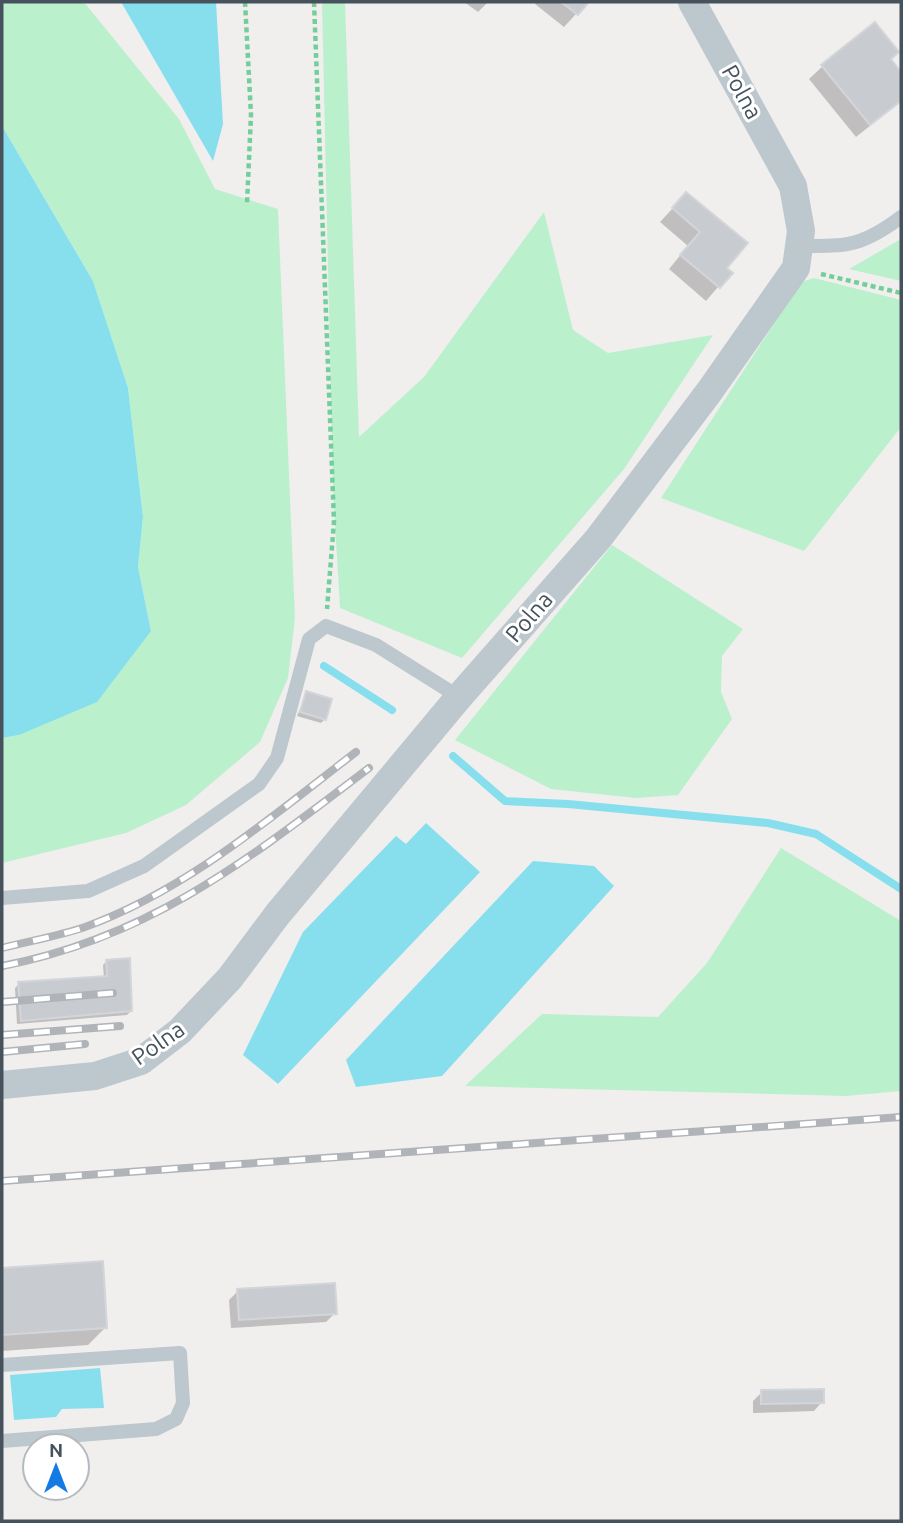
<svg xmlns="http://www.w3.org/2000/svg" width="903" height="1523" viewBox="0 0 903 1523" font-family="Ubuntu,sans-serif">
<rect width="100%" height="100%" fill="#f1eeee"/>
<path fill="#bbf0cd" d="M2,2H84L179,119L215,189L278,209L295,618L288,678L260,742L186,805L126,833L2,863V738L19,735L151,631L138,567L143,517L128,388L93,281L2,126Z
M322,2H345L359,437L424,377L544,212L573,330L608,353L713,335L624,469L462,658L340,608L333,489Z
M901,239V281L849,269Z
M814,278L901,300V427L804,551L661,498L801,282Z
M612,545L743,629L722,656L721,692L732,719L678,795L636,798L551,789L455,740Z
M781,848L901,921V1091L846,1096L465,1086L542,1014L658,1017L707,963Z"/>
<path fill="#87dfee" d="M121,2H216L223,124L213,161Z
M2,126L93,281L128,388L143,517L138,567L151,631L97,702L19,735L2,738Z
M426,823L480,872L278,1084L243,1055L303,932L396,836L406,844Z
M533,861L594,866L614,886L442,1076L356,1087L346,1060Z
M100,1368L104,1408L62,1409L56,1417L14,1420L10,1375Z"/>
<path fill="#0003" d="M464,2H488L478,12Z
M537,2H587L564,27L535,4Z
M889,60L901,75V101L856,137L809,79L823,66Z
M686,194L725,269L730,273L706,301L669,269L688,246L660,222Z
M307,693L325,719L321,723L297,716Z
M107,961L131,1011L127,1015L17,1024L15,988L19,984L104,978L103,965Z
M101,1263L105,1328L88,1345L2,1351V1270Z
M238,1291L335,1313L326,1322L231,1328L229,1300Z
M762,1392L822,1402L814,1411L753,1413V1401Z"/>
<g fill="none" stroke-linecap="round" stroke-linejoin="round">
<path stroke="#87dfee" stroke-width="8" d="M324,666L392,710
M453,756L505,801L568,804L768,823L816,834L901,889"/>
</g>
<path fill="#c8ccd1" stroke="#d2d5da" stroke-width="2" d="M561,2H589L578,15Z
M875,22L899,52L891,59L901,72V101L870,125L821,65Z
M686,192L748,243L727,268L733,273L720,288L680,255L700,232L672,208Z
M306,691L332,699L326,720L300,712Z
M130,958L132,1011L21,1021L18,982L107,976L106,960Z
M103,1261L107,1328L2,1335V1268Z
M335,1283L337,1314L239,1320L237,1289Z
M824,1389V1403L761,1404V1390Z"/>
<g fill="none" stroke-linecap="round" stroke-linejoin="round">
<path stroke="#72cf9c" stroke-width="4.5" stroke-dasharray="5 3.5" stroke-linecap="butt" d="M245,2L251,115L247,204
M314,2L334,522L327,609
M821,274L901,293"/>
<path stroke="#bcc7ce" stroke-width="14" d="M799,246C847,246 861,247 901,217
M2,898L88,891L144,866L259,784L277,758L309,639L326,626L376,645L459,697
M2,1365L180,1353L183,1403L176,1419L156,1429L2,1441"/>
<path stroke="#bcc7ce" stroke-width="28" d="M2,1085L95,1076L141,1061L180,1031L230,978L277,915L459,697L598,539L709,392L796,268L801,231L793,186L692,2"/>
<g stroke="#b0b4b9" stroke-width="8">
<path id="rail" d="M2,948C29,941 59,936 85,927C187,890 271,817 356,752
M2,966C152,937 250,858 369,768
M2,1002L113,993
M2,1035L120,1026
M2,1052L85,1044
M2,1181L901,1117"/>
</g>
<use href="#rail" stroke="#fff" stroke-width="5" stroke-dasharray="16" stroke-linecap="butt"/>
</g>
<g text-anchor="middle" stroke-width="6" stroke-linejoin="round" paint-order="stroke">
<g font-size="23" fill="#46535c" stroke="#fff">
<text transform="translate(742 92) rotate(61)" y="8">Polna</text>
<text transform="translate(529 617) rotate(-49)" y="8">Polna</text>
<text transform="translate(158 1043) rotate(-35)" y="8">Polna</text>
</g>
</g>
<rect width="903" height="1523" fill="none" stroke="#46535c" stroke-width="7"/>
<g transform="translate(56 1467)"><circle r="33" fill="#ffffff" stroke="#b5babe" stroke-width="2"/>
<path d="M0-5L12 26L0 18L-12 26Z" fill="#147be5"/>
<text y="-10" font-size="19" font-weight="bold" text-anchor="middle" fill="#46535c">N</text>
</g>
</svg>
